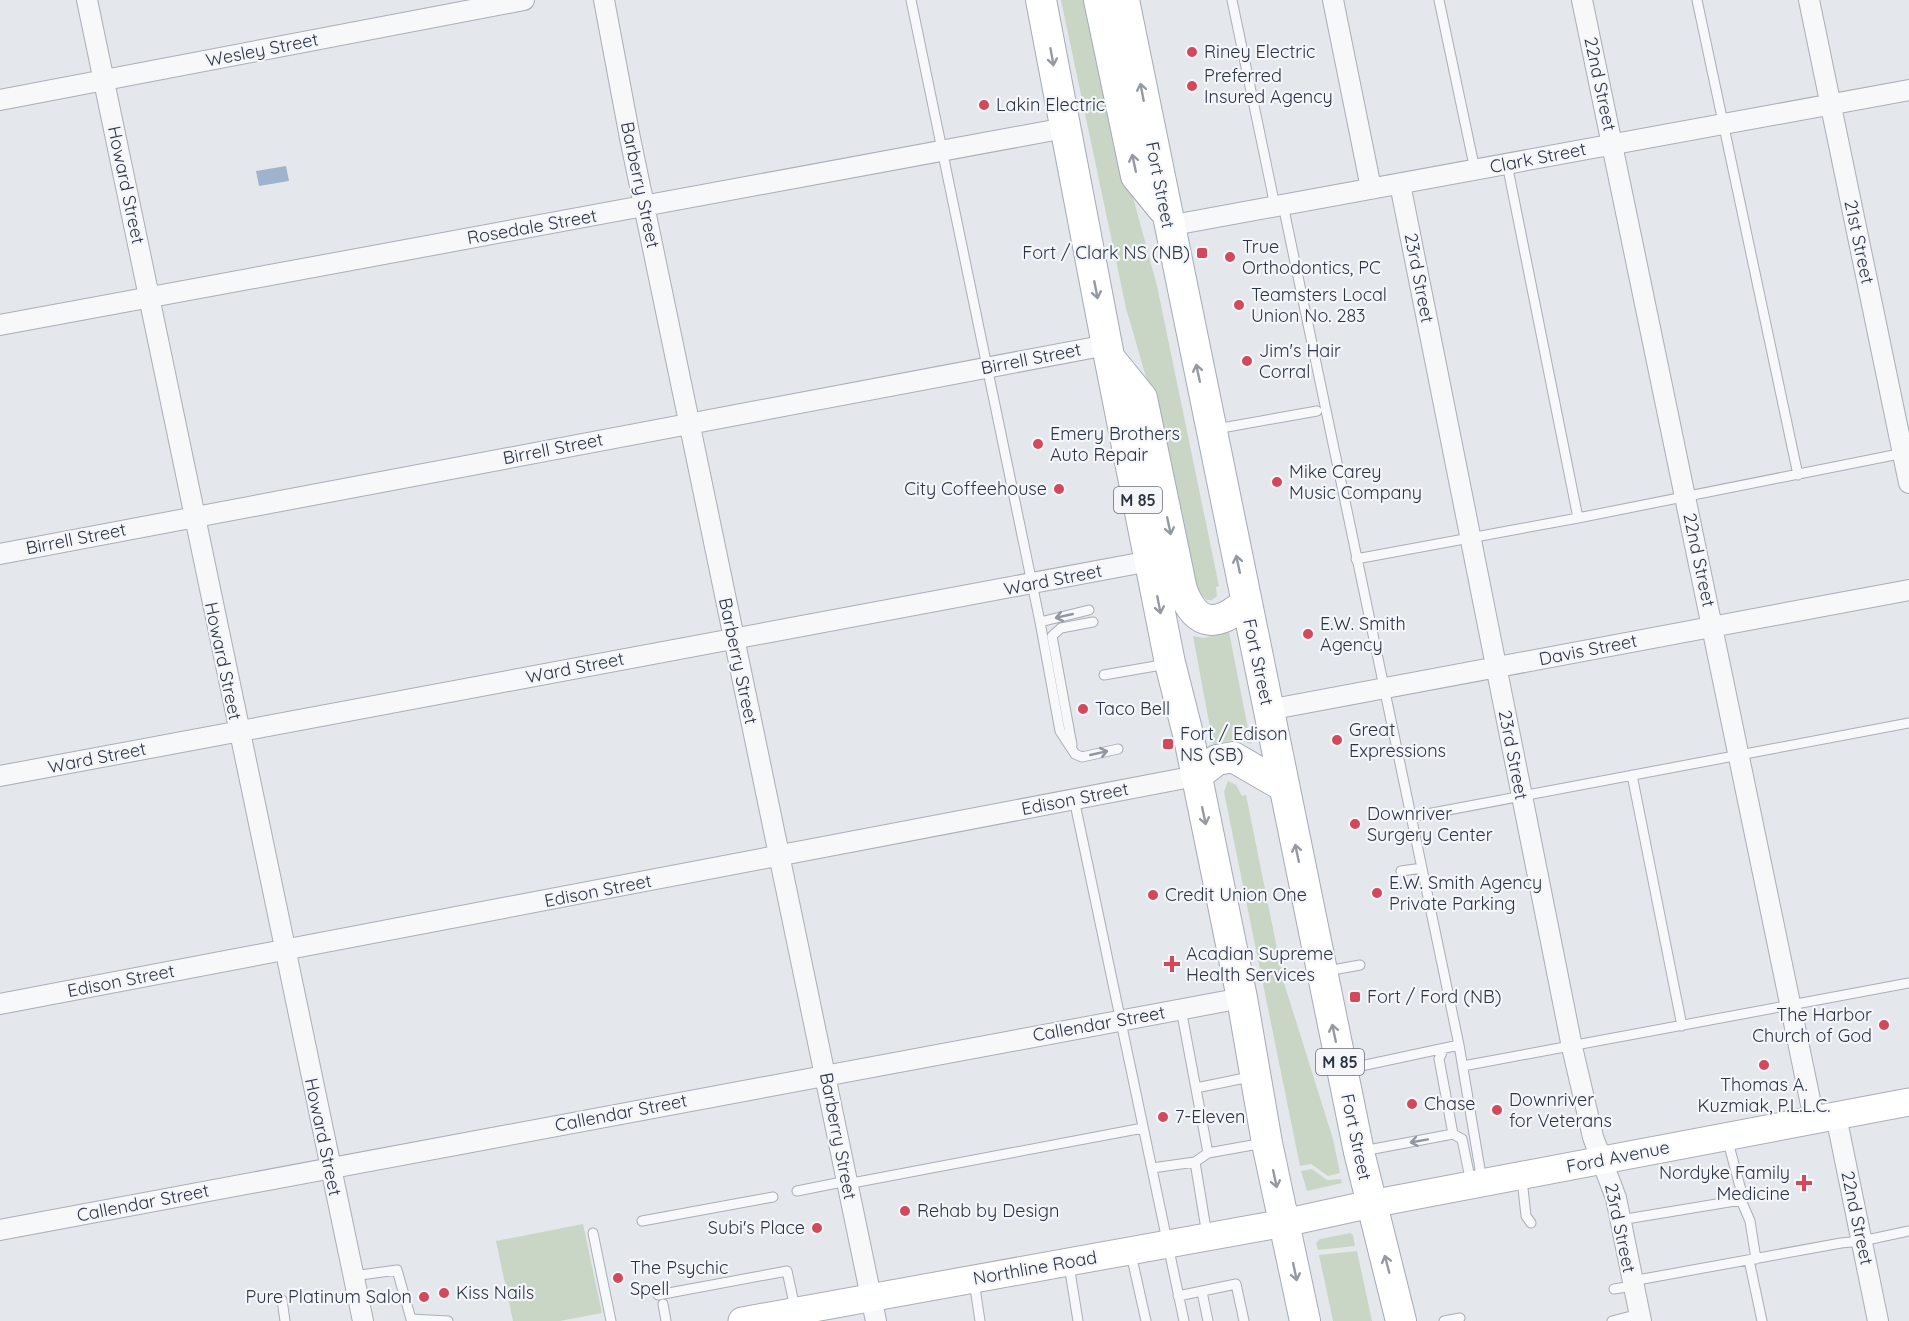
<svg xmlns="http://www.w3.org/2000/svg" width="1909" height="1321" viewBox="0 0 1909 1321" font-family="Quicksand,sans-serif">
<rect width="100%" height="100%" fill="#e4e7ec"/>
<path fill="#c9d6c5" d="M1061,0H1091L1130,186L1157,286L1219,586L1216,587L1217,596L1212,600H1207L1197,592L1150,391L1126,308Z
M1229,632L1251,744L1237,739L1213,744L1193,636L1204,638Z
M1228,781L1236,785L1242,796L1246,795L1284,983L1333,1139L1340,1173L1328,1176L1311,1164L1300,1166L1224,792Z
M1312,1169L1327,1180L1341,1179L1342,1183L1307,1191L1301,1171Z
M583,1224L602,1313L560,1321H513L496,1241Z
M1350,1233L1353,1235L1355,1246L1318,1250L1316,1243L1320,1239Z
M1357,1251L1372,1321H1333L1319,1255Z"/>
<path fill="#9fb4cc" d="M286,166L289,181L259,186L256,171Z"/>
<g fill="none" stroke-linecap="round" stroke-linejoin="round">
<g stroke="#a9aeb7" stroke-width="11">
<path id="service" d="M911,0L1040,622L1060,731L1075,754L1082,757L1118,749
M1232,0L1275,206
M1439,0L1475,170
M1697,0L1798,475
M1507,164L1578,518L1904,453
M1283,205L1459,1045L1482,1181
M1216,429L1317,411
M1356,559L1578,518
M1040,622L1089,610
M1104,675L1167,664
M1072,745L1052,636L1061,628L1093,622
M1632,775L1682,1026
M1074,799L1184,1321
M1411,817L1909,723
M1401,871L1422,868
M1327,971L1360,965
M1181,1009L1208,1153L1264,1143
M1463,1066L1909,983
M1347,1069L1459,1045
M1196,1088L1250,1077
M1453,1134L1462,1139L1471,1183
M1363,1151L1453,1134L1439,1059L1443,1050
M1152,1168L1195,1162
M1522,1179L1526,1216L1531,1223
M847,1184L1143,1128
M797,1191L847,1181
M1741,1200L1750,1221L1756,1259
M1620,1220L1741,1200L1742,1194L1727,1138
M642,1221L773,1197
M593,1233L611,1321
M1207,1235L1195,1162L1208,1153
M1131,1254L1146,1321
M1749,1260L1762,1321
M1069,1265L1078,1321
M353,1276L397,1270L411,1319L448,1321
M974,1281L980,1321
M1632,1281L1841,1243L1862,1241L1909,1231
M1614,1289L1633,1286
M1202,1292L1208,1321
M658,1295L787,1271L795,1308
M1178,1296L1236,1284L1244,1321
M282,1300L285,1321
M663,1304L666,1321
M1444,1321L1460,1318
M1612,1321L1639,1314"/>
</g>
<g stroke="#a9aeb7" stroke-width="22">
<path id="minor" d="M87,0L363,1321
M604,0L630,138L876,1321
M1333,0L1371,188
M1582,0L1814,1119
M1809,0L1909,483
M0,100L524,0
M1400,184L1572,1047L1593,1137L1616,1198L1641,1321
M1168,226L1909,90
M0,325L1065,128
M0,554L1107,345
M1268,710L1909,590
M0,776L1150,561
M0,1004L1196,776
M1836,1116L1878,1321
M0,1230L1242,998"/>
</g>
<g stroke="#a9aeb7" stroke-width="29">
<path id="secondary" d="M742,1321L1284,1223L1371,1204L1909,1102"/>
</g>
<g stroke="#a3abb8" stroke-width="32">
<path id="primary" d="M1041,0L1109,356L1170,663L1189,738L1242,998L1267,1143L1305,1321
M1099,0L1136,176L1163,209
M1124,0L1359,1152L1401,1321
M1112,361L1142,398L1182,590C1197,628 1217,627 1246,603
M1196,776L1217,760L1233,757L1283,786"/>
</g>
<use href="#service" stroke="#f7f8fa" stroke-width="9"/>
<use href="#minor" stroke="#f7f8fa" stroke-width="20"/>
<use href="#secondary" stroke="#fff" stroke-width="27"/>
<use href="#primary" stroke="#fff" stroke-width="30"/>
</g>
<defs><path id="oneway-shaft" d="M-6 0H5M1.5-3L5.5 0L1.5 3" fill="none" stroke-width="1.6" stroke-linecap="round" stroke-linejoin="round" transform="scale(1.5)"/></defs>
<g stroke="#959aa2">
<use href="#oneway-shaft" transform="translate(1052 57) rotate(80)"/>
<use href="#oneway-shaft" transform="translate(1142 92) rotate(-101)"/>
<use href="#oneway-shaft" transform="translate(1134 163) rotate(-102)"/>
<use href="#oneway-shaft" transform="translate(1096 290) rotate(79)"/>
<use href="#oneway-shaft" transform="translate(1198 373) rotate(-102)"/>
<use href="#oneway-shaft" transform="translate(1169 526) rotate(78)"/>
<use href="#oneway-shaft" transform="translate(1238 564) rotate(-102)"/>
<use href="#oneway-shaft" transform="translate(1159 605) rotate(79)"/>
<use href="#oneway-shaft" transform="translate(1204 816) rotate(78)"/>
<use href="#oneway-shaft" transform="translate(1297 853) rotate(-102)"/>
<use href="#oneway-shaft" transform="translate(1334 1033) rotate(-102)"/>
<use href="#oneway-shaft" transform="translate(1275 1179) rotate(78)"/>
<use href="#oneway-shaft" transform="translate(1387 1264) rotate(-105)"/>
<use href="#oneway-shaft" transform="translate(1295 1272) rotate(78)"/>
</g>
<g stroke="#9196a0">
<use href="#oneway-shaft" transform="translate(1064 616) rotate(167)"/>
<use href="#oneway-shaft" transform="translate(1099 753) rotate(-13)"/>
<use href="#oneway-shaft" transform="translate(1419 1141) rotate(170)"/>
</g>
<g fill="#d1495b" stroke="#f4f6f9" stroke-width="2">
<circle cx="1192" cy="52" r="6"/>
<circle cx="1192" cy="86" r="6"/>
<circle cx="984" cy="105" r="6"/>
<rect x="1196" y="247" width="12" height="12" rx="3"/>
<circle cx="1230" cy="257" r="6"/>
<circle cx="1239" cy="305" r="6"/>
<circle cx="1247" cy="361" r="6"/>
<circle cx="1038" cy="444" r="6"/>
<circle cx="1277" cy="482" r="6"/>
<circle cx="1059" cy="489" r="6"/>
<circle cx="1308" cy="634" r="6"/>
<circle cx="1083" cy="709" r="6"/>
<circle cx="1337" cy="740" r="6"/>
<rect x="1162" y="738" width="12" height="12" rx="3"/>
<circle cx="1355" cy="824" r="6"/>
<circle cx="1377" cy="893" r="6"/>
<circle cx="1153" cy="895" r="6"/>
<path d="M1169 955h6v6h6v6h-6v6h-6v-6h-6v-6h6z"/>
<rect x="1349" y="991" width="12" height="12" rx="3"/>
<circle cx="1884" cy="1025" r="6"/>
<circle cx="1764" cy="1065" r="6"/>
<circle cx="1412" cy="1104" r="6"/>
<circle cx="1497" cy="1110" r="6"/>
<circle cx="1163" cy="1117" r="6"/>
<path d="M1801 1174h6v6h6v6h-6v6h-6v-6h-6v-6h6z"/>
<circle cx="905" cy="1211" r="6"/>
<circle cx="817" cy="1228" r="6"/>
<circle cx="618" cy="1278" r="6"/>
<circle cx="444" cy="1293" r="6"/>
<circle cx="424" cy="1297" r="6"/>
</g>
<g text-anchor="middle" stroke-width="4.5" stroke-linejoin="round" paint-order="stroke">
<g fill="#f4f6f9" stroke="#676e7b" stroke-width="1.5">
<rect x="1114" y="487" width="48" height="26" rx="4.5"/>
<rect x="1316" y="1049" width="48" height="26" rx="4.5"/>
</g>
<g font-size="16" font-weight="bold" fill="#2b3445">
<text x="1138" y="506">M 85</text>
<text x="1340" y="1068">M 85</text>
</g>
<g font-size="18" fill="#2b3445" stroke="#f4f6f9">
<text transform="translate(262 50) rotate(-11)" y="6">Wesley Street</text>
<text transform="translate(1600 84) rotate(78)" y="6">22nd Street</text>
<text transform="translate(1538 158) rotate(-11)" y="6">Clark Street</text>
<text transform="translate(126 185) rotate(78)" y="6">Howard Street</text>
<text transform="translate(640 185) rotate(78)" y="6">Barberry Street</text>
<text transform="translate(1160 185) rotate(79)" y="6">Fort Street</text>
<text transform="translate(532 227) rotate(-10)" y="6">Rosedale Street</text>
<text transform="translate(1859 242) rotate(78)" y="6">21st Street</text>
<text transform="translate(1419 278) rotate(79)" y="6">23rd Street</text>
<text transform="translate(1031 359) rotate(-11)" y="6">Birrell Street</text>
<text transform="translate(553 449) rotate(-11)" y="6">Birrell Street</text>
<text transform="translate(76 539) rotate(-11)" y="6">Birrell Street</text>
<text transform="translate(1699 560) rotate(78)" y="6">22nd Street</text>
<text transform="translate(1053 580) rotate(-11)" y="6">Ward Street</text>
<text transform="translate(1588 650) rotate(-11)" y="6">Davis Street</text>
<text transform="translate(223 661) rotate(78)" y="6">Howard Street</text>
<text transform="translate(738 661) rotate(78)" y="6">Barberry Street</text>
<text transform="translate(1258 662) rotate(78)" y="6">Fort Street</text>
<text transform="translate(575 668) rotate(-11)" y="6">Ward Street</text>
<text transform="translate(1513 755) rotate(79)" y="6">23rd Street</text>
<text transform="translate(97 758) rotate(-11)" y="6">Ward Street</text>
<text transform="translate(1075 799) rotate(-11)" y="6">Edison Street</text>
<text transform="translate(598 891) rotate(-11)" y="6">Edison Street</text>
<text transform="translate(121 981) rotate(-11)" y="6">Edison Street</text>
<text transform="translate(1099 1024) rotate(-10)" y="6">Callendar Street</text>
<text transform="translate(621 1113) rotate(-11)" y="6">Callendar Street</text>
<text transform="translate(838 1136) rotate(79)" y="6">Barberry Street</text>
<text transform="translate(323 1137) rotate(78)" y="6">Howard Street</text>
<text transform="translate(1356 1137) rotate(78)" y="6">Fort Street</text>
<text transform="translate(1618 1157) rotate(-11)" y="6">Ford Avenue</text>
<text transform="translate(143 1203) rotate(-11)" y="6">Callendar Street</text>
<text transform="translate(1857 1218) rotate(78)" y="6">22nd Street</text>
<text transform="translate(1620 1228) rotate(78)" y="6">23rd Street</text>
<text transform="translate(1035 1268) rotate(-10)" y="6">Northline Road</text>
</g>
<g font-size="18" fill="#2b3445" stroke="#f4f6f9" text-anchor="start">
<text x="1204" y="58">Riney Electric</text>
<text x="1204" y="82">Preferred<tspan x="1204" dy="21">Insured Agency</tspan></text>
<text x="996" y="111">Lakin Electric</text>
<text x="1242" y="253">True<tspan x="1242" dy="21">Orthodontics, PC</tspan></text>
<text x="1190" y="259" text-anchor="end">Fort / Clark NS (NB)</text>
<text x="1251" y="301">Teamsters Local<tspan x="1251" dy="21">Union No. 283</tspan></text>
<text x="1259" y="357">Jim's Hair<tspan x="1259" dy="21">Corral</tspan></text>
<text x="1050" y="440">Emery Brothers<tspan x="1050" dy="21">Auto Repair</tspan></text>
<text x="1289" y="478">Mike Carey<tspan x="1289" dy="21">Music Company</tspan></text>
<text x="1047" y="495" text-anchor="end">City Coffeehouse</text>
<text x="1320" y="630">E.W. Smith<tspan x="1320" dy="21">Agency</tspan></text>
<text x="1095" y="715">Taco Bell</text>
<text x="1349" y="736">Great<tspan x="1349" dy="21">Expressions</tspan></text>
<text x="1180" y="740">Fort / Edison<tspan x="1180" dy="21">NS (SB)</tspan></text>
<text x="1367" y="820">Downriver<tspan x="1367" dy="21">Surgery Center</tspan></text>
<text x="1389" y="889">E.W. Smith Agency<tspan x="1389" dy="21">Private Parking</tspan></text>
<text x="1165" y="901">Credit Union One</text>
<text x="1186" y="960">Acadian Supreme<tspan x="1186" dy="21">Health Services</tspan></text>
<text x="1367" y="1003">Fort / Ford (NB)</text>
<text x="1872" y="1021" text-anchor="end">The Harbor<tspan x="1872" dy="21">Church of God</tspan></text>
<text x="1764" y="1091" text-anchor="middle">Thomas A.<tspan x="1764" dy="21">Kuzmiak, P.L.L.C.</tspan></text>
<text x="1509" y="1106">Downriver<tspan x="1509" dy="21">for Veterans</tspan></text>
<text x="1424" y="1110">Chase</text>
<text x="1175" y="1123">7-Eleven</text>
<text x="1790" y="1179" text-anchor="end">Nordyke Family<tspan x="1790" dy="21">Medicine</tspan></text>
<text x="917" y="1217">Rehab by Design</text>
<text x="805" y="1234" text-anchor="end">Subi's Place</text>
<text x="630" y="1274">The Psychic<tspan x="630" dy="21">Spell</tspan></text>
<text x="456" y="1299">Kiss Nails</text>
<text x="412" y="1303" text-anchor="end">Pure Platinum Salon</text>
</g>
</g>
</svg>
